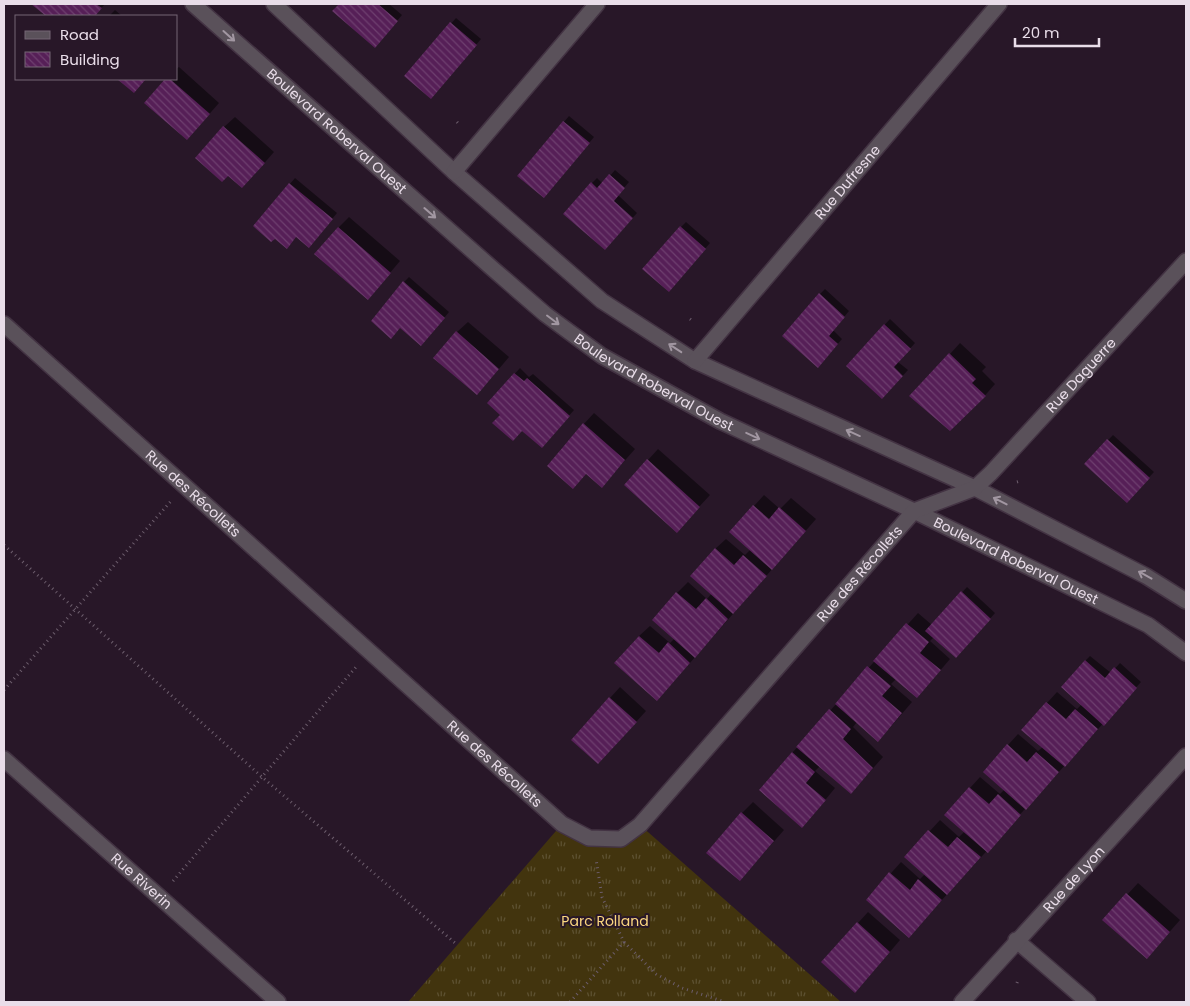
<svg xmlns="http://www.w3.org/2000/svg" width="1190" height="1006" viewBox="0 0 1190 1006" font-family="Poppins,sans-serif">
<defs>
<pattern id="grass-tufts" width="24" height="20" patternUnits="userSpaceOnUse" patternTransform="scale(1.25)"><rect width="24" height="20" fill="#42340e"/><path d="M3 7l-1-3M5 7V3M7 7l1-3M15 17l-1-3M17 17v-4M19 17l1-3" fill="none" stroke="#5d5131"/></pattern>
<pattern id="building-back-hatch" width="6" height="6" patternUnits="userSpaceOnUse" patternTransform="scale(1.25)"><rect width="6" height="6" fill="#561f57"/><path d="M-1 5l2 2M0 0l6 6M5-1l2 2" fill="none" stroke="#6e3f6f"/></pattern>
</defs>
<rect width="100%" height="100%" fill="#281728"/>
<path fill="url(#grass-tufts)" d="M562,824L621,839L640,825L841,1002H408Z"/>
<path fill="#0007" d="M33,4H105L94,16H48Z
M340,4H389L402,15L380,41L334,11Z
M115,10L122,16H109Z
M456,18L481,39L436,92L406,76Z
M179,67L219,103L197,128L146,103L167,79H176V69Z
M569,116L594,137L549,192L518,176Z
M235,117L274,152L253,176L228,174L224,127Z
M615,170L629,182L618,195L637,213L610,243L592,183L597,178L603,184Z
M295,178L337,213L314,241L297,236L275,237L254,226Z
M349,217L400,261L378,287L338,228Z
M686,222L710,243L674,285L681,227Z
M409,277L449,312L426,340L404,282Z
M825,289L849,311L833,330L842,339L823,361L820,294Z
M890,319L915,343L898,362L908,370L887,393L847,366Z
M468,322L509,357L487,383L457,332Z
M960,343L986,367L982,371L995,384L981,400L950,354Z
M520,368L529,377L533,374L574,410L547,441L488,403Z
M594,413L635,449L612,475L587,473L560,450Z
M1113,435L1154,472L1127,501L1086,463Z
M658,449L710,495L687,520L648,460Z
M764,495L780,509L791,498L816,519L668,688L639,636L650,626L670,643L675,638L677,593L688,582L707,599L712,593L715,549L726,539L745,555L750,550L754,506Z
M967,587L995,613L961,652L934,637L930,641L950,659L927,686L896,679L891,684L912,702L889,729L857,722L853,727L883,757L851,793L820,766L815,771L835,788L813,815L792,753L918,613L932,625Z
M1090,656L1111,673L1120,663L1141,682L919,925L867,900L901,862L920,879L925,874L906,857L940,820L959,837L965,831L970,788L980,777L1000,794L1005,789L1008,745L1018,734L1038,751L1043,747L1047,703L1057,692L1077,709L1082,704L1085,661Z
M620,687L646,711L609,752L610,698Z
M753,802L784,830L740,880L742,813Z
M1138,883L1180,920L1157,946L1104,920Z
M868,912L900,940L866,980L858,923Z"/>
<path fill="url(#building-back-hatch)" d="M31,4H96L102,8L95,16H46Z
M339,4H378L398,21L375,48L332,11Z
M450,22L477,45L431,99L404,76Z
M117,79H146L134,93Z
M165,79H170L210,114L187,140L144,103Z
M563,121L590,143L544,198L517,176Z
M223,126L265,163L242,188L228,176L222,182L195,158Z
M609,174L625,188L614,201L633,218L605,250L563,214L591,182L597,188Z
M289,183L333,219L309,248L296,237L287,249L275,239L271,242L253,226Z
M680,226L706,249L669,292L642,269Z
M338,227L391,273L368,300L314,254Z
M403,281L445,318L421,346L400,328L391,339L371,321Z
M819,293L845,317L829,336L838,344L818,368L782,336Z
M884,324L911,349L894,367L903,376L882,399L846,366Z
M456,331L499,369L477,395L433,358Z
M949,353L976,379L972,383L986,396L950,431L909,396Z
M514,373L524,381L527,378L570,416L542,448L522,431L513,441L492,423L500,415L487,403Z
M583,423L625,460L602,488L586,474L573,489L547,466Z
M1107,439L1150,478L1127,503L1084,464Z
M647,459L700,507L677,533L624,485Z
M753,505L769,519L779,507L806,531L772,570L729,532Z
M715,548L734,565L743,555L767,576L733,614L690,576Z
M961,591L991,619L956,658L925,631Z
M676,592L696,609L706,598L728,619L695,658L652,620Z
M906,623L929,642L920,653L941,670L917,698L873,661Z
M639,636L659,653L668,642L690,663L657,701L614,663Z
M1085,660L1105,678L1114,667L1137,688L1104,726L1061,687Z
M867,666L891,686L882,696L902,713L878,742L835,704Z
M609,697L637,722L598,764L571,740Z
M1046,702L1066,719L1075,709L1098,729L1065,767L1021,730Z
M829,709L851,729L843,739L873,768L851,794L796,747Z
M1007,744L1027,762L1036,752L1059,772L1026,810L983,772Z
M792,752L815,772L806,783L826,800L802,828L759,790Z
M969,787L989,804L998,794L1021,815L988,853L944,815Z
M741,812L774,841L740,881L706,853Z
M928,830L948,847L957,837L981,857L947,895L904,857Z
M889,872L910,890L918,879L942,900L909,938L866,900Z
M1126,893L1170,932L1147,959L1102,920Z
M857,922L890,952L855,993L821,962Z"/>
<g fill="none" stroke-linecap="round" stroke-linejoin="round">
<g stroke="#433343" stroke-width="18">
<g id="minor">
<path id="s1" d="M193,4L493,269L545,314L602,356L720,421L914,511L1148,625L1186,653"/>
<path d="M274,4L454,172L602,301L695,361L975,488L1146,576L1186,601"/>
<path d="M454,172L597,4"/>
<path id="s2" d="M4,324L562,824L589,838L621,839L640,825L914,511L975,488L991,473L1186,261"/>
<path id="s3" d="M695,361L999,4"/>
<path id="s4" d="M4,759L278,1002"/>
<path d="M1016,940L1088,1002"/>
<path id="s5" d="M962,1002L1186,756"/>
</g>
</g>
<path stroke="#6d5e6d" stroke-width="3" stroke-dasharray="1 4" stroke-linecap="butt" d="M457,122L459,124
M690,319L694,322
M1017,482L1020,481
M4,545L262,777L455,943
M4,690L171,501
M173,881L356,667
M624,942L656,974L682,988L725,1002
M1017,983L1018,980
M570,1002L624,942L602,897L596,859"/>
<use href="#minor" stroke="#5a515a" stroke-width="15"/>
</g>
<defs><path id="oneway-shaft" d="M-6 0H5M1.5-3L5.5 0L1.5 3" fill="none" stroke-width="1.6" stroke-linecap="round" stroke-linejoin="round" transform="scale(1.25)"/></defs>
<g stroke="#a297a2">
<use href="#oneway-shaft" transform="translate(229 36) rotate(42)"/>
<use href="#oneway-shaft" transform="translate(430 213) rotate(41)"/>
<use href="#oneway-shaft" transform="translate(553 320) rotate(37)"/>
<use href="#oneway-shaft" transform="translate(675 348) rotate(-147)"/>
<use href="#oneway-shaft" transform="translate(853 433) rotate(-156)"/>
<use href="#oneway-shaft" transform="translate(753 436) rotate(25)"/>
<use href="#oneway-shaft" transform="translate(1000 501) rotate(-153)"/>
<use href="#oneway-shaft" transform="translate(1145 575) rotate(-151)"/>
</g>
<g text-anchor="middle" stroke-width="4" stroke-linejoin="round" paint-order="stroke">
<g font-size="14" fill="#e9dde9" stroke="#281728">
<text dy="5" stroke="none"><textPath href="#s1" startOffset="192">Boulevard Roberval Ouest</textPath></text>
<text dy="5" stroke="none"><textPath href="#s3" startOffset="235">Rue Dufresne</textPath></text>
<text dy="5" stroke="none"><textPath href="#s2" startOffset="1472">Rue Daguerre</textPath></text>
<text dy="5" stroke="none"><textPath href="#s1" startOffset="598">Boulevard Roberval Ouest</textPath></text>
<text dy="5" stroke="none"><textPath href="#s2" startOffset="254">Rue des Récollets</textPath></text>
<text dy="5" stroke="none"><textPath href="#s1" startOffset="1002">Boulevard Roberval Ouest</textPath></text>
<text dy="5" stroke="none"><textPath href="#s2" startOffset="1169">Rue des Récollets</textPath></text>
<text dy="5" stroke="none"><textPath href="#s2" startOffset="659">Rue des Récollets</textPath></text>
<text dy="5" stroke="none"><textPath href="#s5" startOffset="166">Rue de Lyon</textPath></text>
<text dy="5" stroke="none"><textPath href="#s4" startOffset="184">Rue Riverin</textPath></text>
</g>
<g font-size="14" fill="#fcd780" stroke="#281728">
<text x="605" y="926">Parc Rolland</text>
</g>
</g>
<rect width="1190" height="1006" fill="none" stroke="#e9dde9" stroke-width="10"/>
<rect x="15" y="15" width="162" height="65" fill="#281728" stroke="#756675"/>
<rect x="25" y="31" width="25" height="8" fill="#5a515a" stroke="#756675"/>
<text x="60" y="40" font-size="15" fill="#e9dde9">Road</text>
<rect x="25" y="52" width="25" height="15" fill="url(#building-back-hatch)" stroke="#756675"/>
<text x="60" y="65" font-size="15" fill="#e9dde9">Building</text>
<path d="M1015 38v8h84v-8" fill="none" stroke="#e9dde9" stroke-width="2.5"/>
<text x="1022" y="38" font-size="15" fill="#e9dde9" stroke="#281728" stroke-width="4" paint-order="stroke">20 m</text>
</svg>
